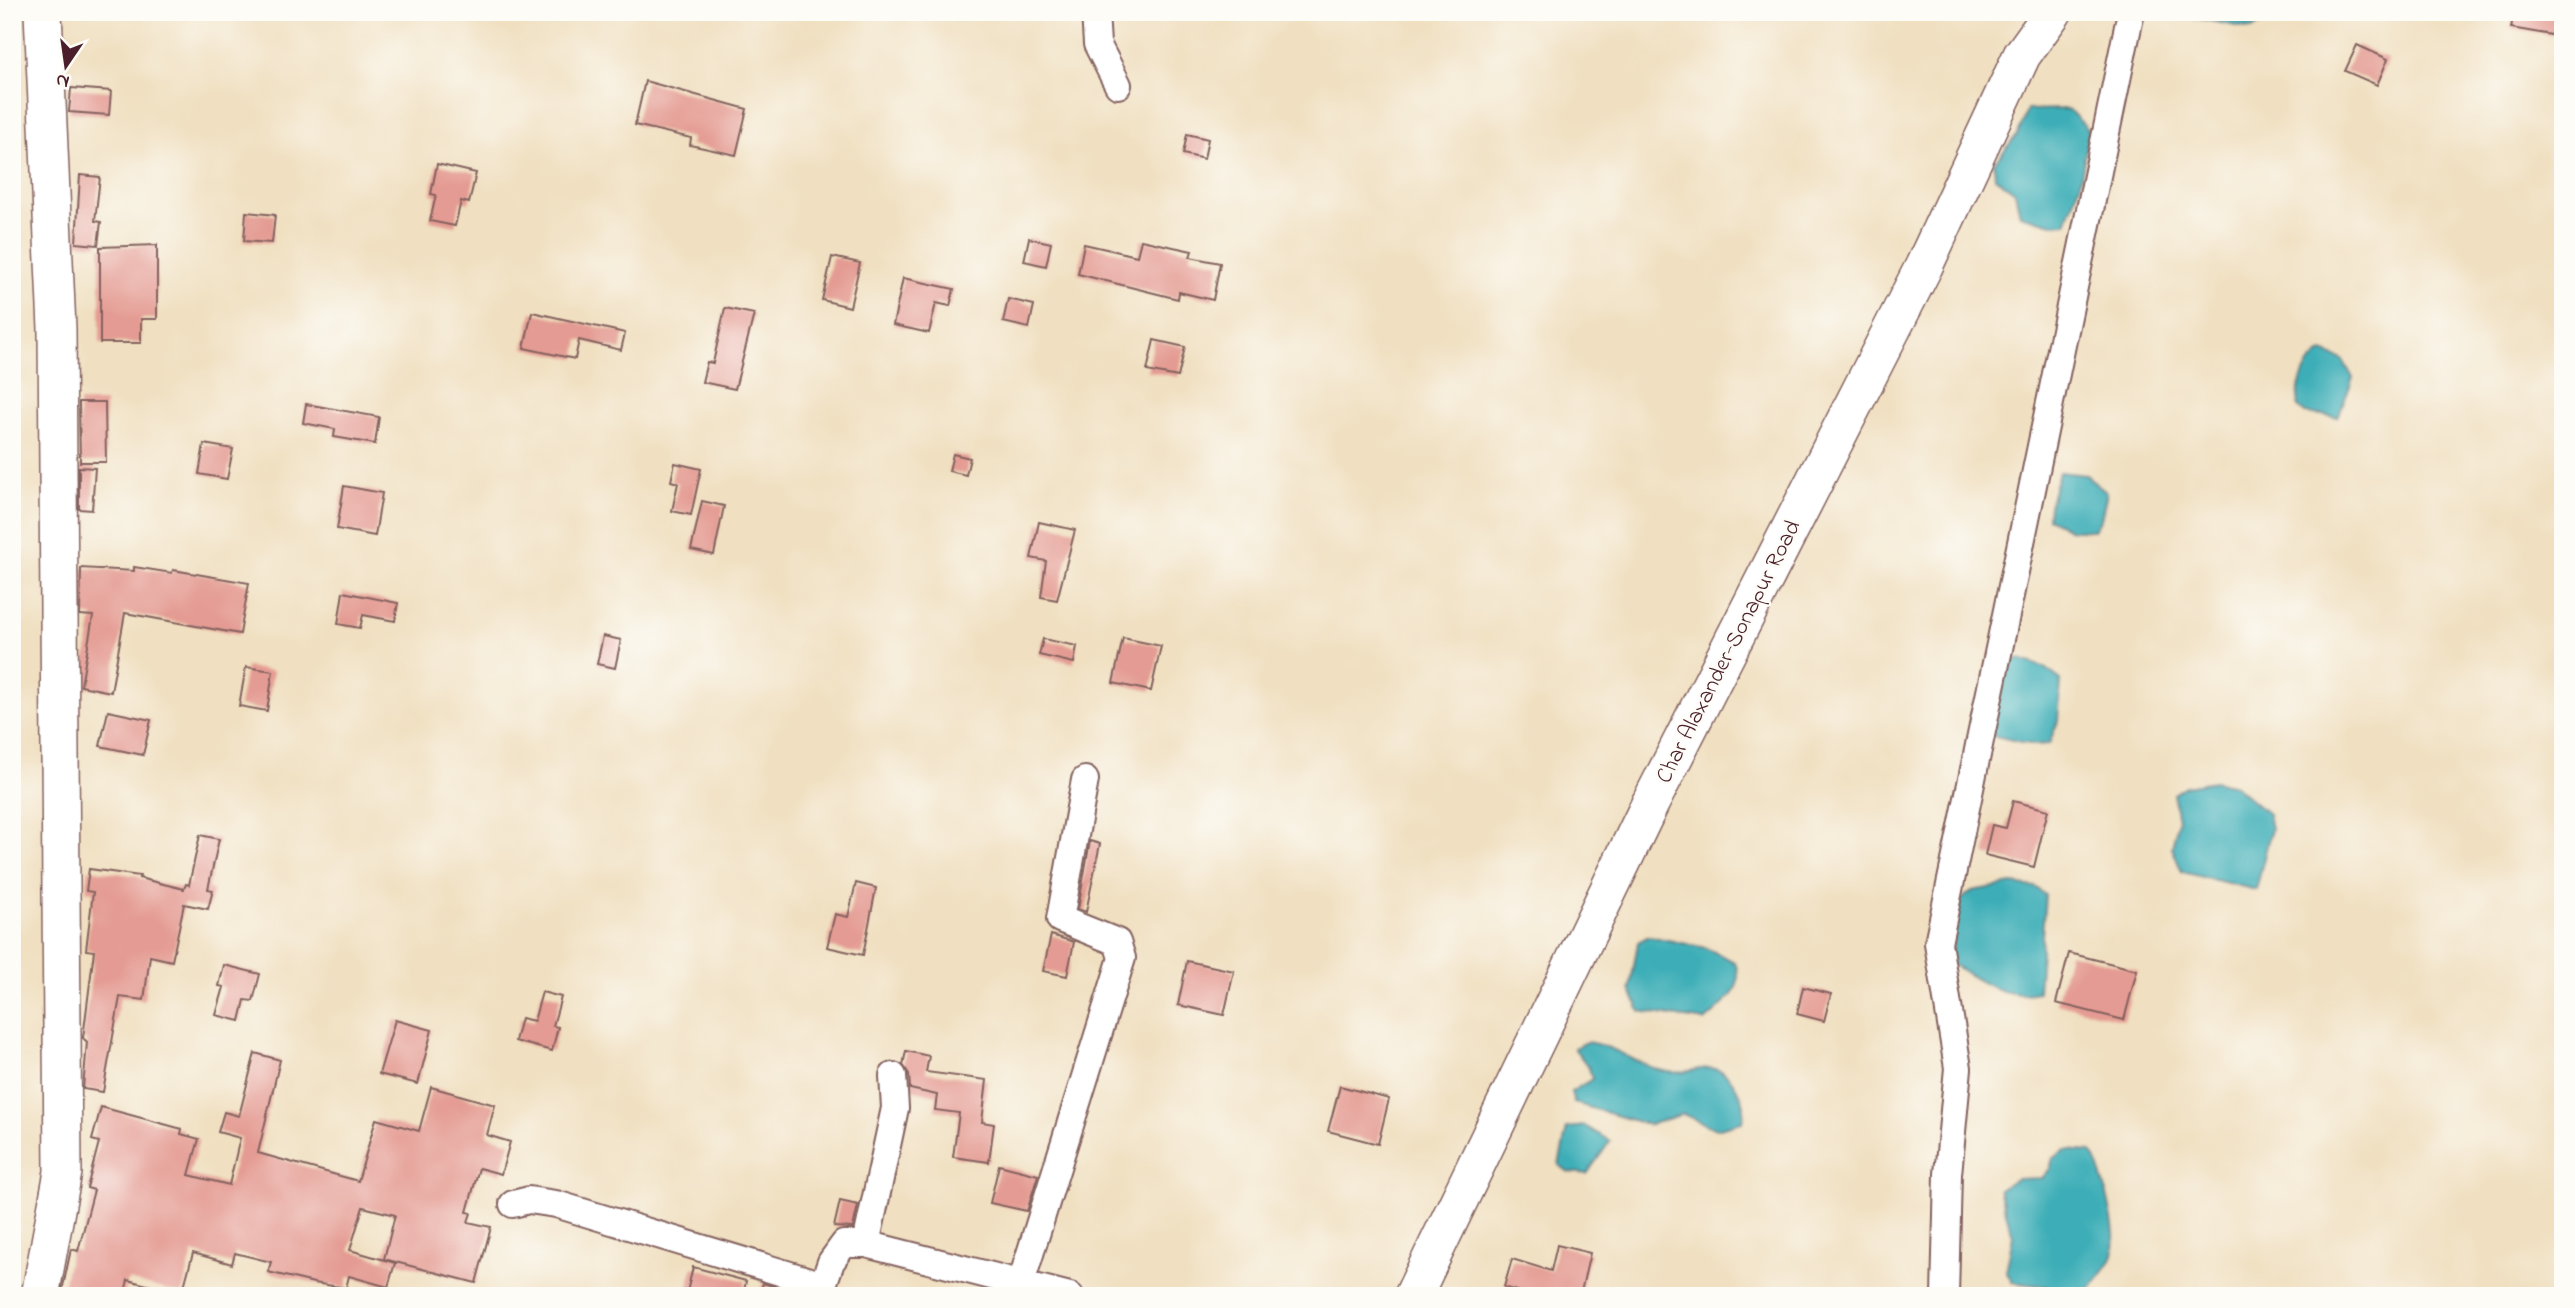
<svg xmlns="http://www.w3.org/2000/svg" width="2575" height="1308" viewBox="0 0 2575 1308" font-family="'Indie Flower',sans-serif">
<rect width="100%" height="100%" fill="#fdfcf7"/>
<filter id="ink" filterUnits="userSpaceOnUse"><feTurbulence type="fractalNoise" baseFrequency=".0143" numOctaves="2"/><feDisplacementMap in="SourceGraphic" scale="14" xChannelSelector="R" yChannelSelector="G"/><feConvolveMatrix kernelMatrix="1 2 1 2 8 2 1 2 1" color-interpolation-filters="sRGB"/></filter>
<filter id="wash" filterUnits="userSpaceOnUse"><feTurbulence type="fractalNoise" baseFrequency=".00686" numOctaves="4" result="noise"/><feDisplacementMap in="SourceGraphic" scale="28" xChannelSelector="R" yChannelSelector="G"/><feGaussianBlur stdDeviation="1.57" result="paint"/><feColorMatrix in="noise" values="0 0 0 0 0 0 0 0 0 0 0 0 0 0 0 0 0 1.4 0 .05"/><feComposite in="paint" operator="in"/></filter>
<g filter="url(#wash)">
<rect width="100%" height="100%" fill="#f0dfc0"/>
<path fill="#3daeb7" stroke="#446671" stroke-width="2" d="M2182,12H2267L2261,23L2252,29L2185,16Z
M2068,109L2089,130L2080,185L2066,223L2052,224L2020,215L2015,192L1995,177L1994,163L2018,134L2027,110Z
M2323,352L2343,360L2353,378L2338,417L2305,413L2298,407C2297,384 2303,365 2323,352Z
M2059,472L2086,475L2107,492L2101,519L2094,530H2071L2048,518L2049,506Z
M2020,659L2043,667L2061,680L2058,721L2049,744L2034,745L1991,735L1994,662Z
M2214,781L2235,786L2268,814L2271,829L2256,890L2182,872L2172,848L2178,820L2173,794L2185,786Z
M2012,884L2035,887L2045,895L2038,992C2004,1000 1977,980 1949,962L1961,900L1972,891Z
M1649,936L1706,948L1735,962C1746,991 1724,1003 1705,1021L1640,1011L1630,989L1638,942Z
M1587,1042C1615,1046 1636,1064 1663,1071C1693,1079 1715,1051 1736,1087C1744,1100 1746,1107 1742,1122L1716,1129L1683,1114L1649,1125L1574,1103L1571,1092L1592,1079L1589,1068L1574,1048Z
M1585,1126L1610,1141L1587,1174L1569,1172L1559,1165L1567,1128Z
M2065,1150L2091,1152C2103,1169 2119,1235 2113,1255C2110,1267 2095,1281 2088,1292L2012,1282L2006,1271L2013,1236L1999,1189L2016,1179L2042,1178L2050,1169L2053,1158Z"/>
<g id="blocks">
<path fill="#e49b93" d="M2514,12H2563V37L2511,28Z
M2357,45L2388,59L2377,85L2345,71Z
M645,81L747,109L736,155L690,145L691,138L635,125Z
M71,88L111,91L109,115L69,112Z
M1187,134L1208,139L1204,159L1183,154Z
M437,164L476,173L469,203L461,201L455,226L430,221L436,195L431,194Z
M80,175L100,177L95,221L101,222L98,245L76,243Z
M246,212L275,215L272,243L244,241Z
M1029,238L1051,243L1046,266L1024,261Z
M1141,240L1192,251L1190,257L1220,263L1213,300L1179,292L1178,299L1078,274L1084,244L1137,256Z
M157,245V319H141V343H100V247Z
M832,257L860,263L850,307L822,300Z
M903,278L954,289L950,306L936,303L929,333L893,325Z
M1008,299L1034,305L1029,328L1003,322Z
M725,308L754,314L735,389L702,382L707,362L713,363Z
M532,312L625,333L621,350L579,340L575,359L524,348Z
M1154,340L1185,347L1178,377L1147,371Z
M79,402H105L106,462H80Z
M306,404L379,417L375,444L334,437L335,429L303,423Z
M204,444L233,449L227,479L199,474Z
M953,454L970,458L966,475L949,471Z
M675,463L701,469L691,515L672,511L678,483L671,481Z
M79,467L95,468L92,510L79,509Z
M344,486L382,493L375,536L337,529Z
M702,501L724,506L714,555L691,550Z
M1039,522L1075,530L1057,600L1041,597L1046,561L1031,558Z
M134,567L172,573L173,570L249,583L240,634L125,613L111,692L81,686L93,616L80,615L81,568L134,571Z
M343,592L398,603L395,621L363,615L360,628L338,624Z
M603,636L621,640L615,668L597,664Z
M1123,638L1161,646L1151,691L1113,683Z
M1043,639L1077,646L1074,663L1039,655Z
M246,667L273,671L267,711L239,706Z
M108,711L151,720L143,755L100,746Z
M2013,801L2048,810L2034,867L1985,855L1992,825L2006,828Z
M200,835L219,839L208,889L213,890L208,909L184,904L172,961L150,956L144,1000L120,997L103,1092L83,1089L87,1042L83,1038L94,951L86,950L93,892L86,891L89,869L140,876L139,878L184,889L186,884L189,885Z
M1090,841L1100,844L1086,912L1078,909Z
M856,883L876,888L863,955L827,947L835,914L848,917Z
M1051,935L1074,942L1067,976L1043,971Z
M2069,953L2137,970L2124,1020L2056,1003Z
M1187,961L1234,971L1224,1015L1178,1005Z
M224,965L260,974L253,1001L245,1000L240,1021L216,1015L224,987L219,986Z
M1803,987L1831,994L1824,1021L1797,1014Z
M542,992L561,997L553,1026L558,1027L552,1051L515,1041L521,1018L534,1021Z
M395,1020L432,1030L418,1084L379,1074Z
M906,1051L929,1056L926,1072L987,1080L982,1122L994,1124L989,1162L953,1157L959,1113L935,1110L937,1095L910,1089L909,1074L903,1065Z
M255,1053L280,1060L258,1153L358,1181L376,1119L419,1131L431,1087L495,1105L487,1135L510,1142L501,1174L479,1168L467,1212L471,1213L468,1222L491,1227L476,1283L384,1259L395,1215L363,1207L350,1250L395,1263L388,1287L349,1276L346,1288L314,1283L268,1272L271,1262L235,1253L232,1264L193,1253L182,1294L128,1280L124,1296H61L71,1249L78,1251L94,1190L87,1188L99,1142L92,1140L101,1107L171,1126L182,1129L181,1134L199,1139L189,1175L229,1185L240,1138L218,1132L224,1112L239,1116Z
M1340,1086L1389,1099L1378,1144L1328,1131Z
M999,1165L1038,1175L1027,1211L990,1203Z
M840,1201L858,1205L853,1228L834,1227Z
M1557,1245L1590,1253L1580,1296H1534L1504,1287L1512,1259L1551,1271Z
M693,1267L746,1281L743,1296H686Z
M763,1283L804,1296H759Z"/>
</g>
</g>
<g filter="url(#ink)">
<use href="#blocks" fill-opacity="0" stroke="#84625f" stroke-width="2"/>
<g fill="none" stroke-linecap="round" stroke-linejoin="round">
<g stroke="#84625f" stroke-width="30">
<path id="street" d="M1095,12L1097,44L1118,85
M513,1204L529,1200L556,1204L823,1285
M866,1244L895,1108L893,1076
M1021,1283L1122,958L1117,942L1060,919L1085,780
M819,1296L831,1262L844,1244H866L1070,1296
M1945,1296L1948,1174L1958,1068L1938,943L2131,12"/>
</g>
<g stroke="#84625f" stroke-width="40">
<path id="secondary" d="M40,1296L63,1172L57,329L43,12
M1413,1296L1651,802L1924,266L2022,55L2053,12"/>
</g>
<use href="#street" stroke="#fff" stroke-width="26"/>
<use href="#secondary" stroke="#fff" stroke-width="37"/>
</g>
</g>
<g text-anchor="middle" stroke-width="5" stroke-linejoin="round" paint-order="stroke">
<g font-size="23" fill="#4a1f2b" stroke="#fdfcf7">
<text transform="translate(1727 651) rotate(-63)" y="8">Char Alaxander-Sonapur Road</text>
</g>
</g>
<rect width="2575" height="1308" fill="none" stroke="#fdfcf7" stroke-width="42"/>
<g transform="translate(66 66) rotate(193)" stroke="#fdfcf7" stroke-width="5" paint-order="stroke">
<path d="M0-5L12 26L0 18L-12 26Z" fill="#4a1f2b"/>
<text y="-10" font-size="19" font-weight="bold" text-anchor="middle" fill="#4a1f2b">N</text>
</g>
</svg>
